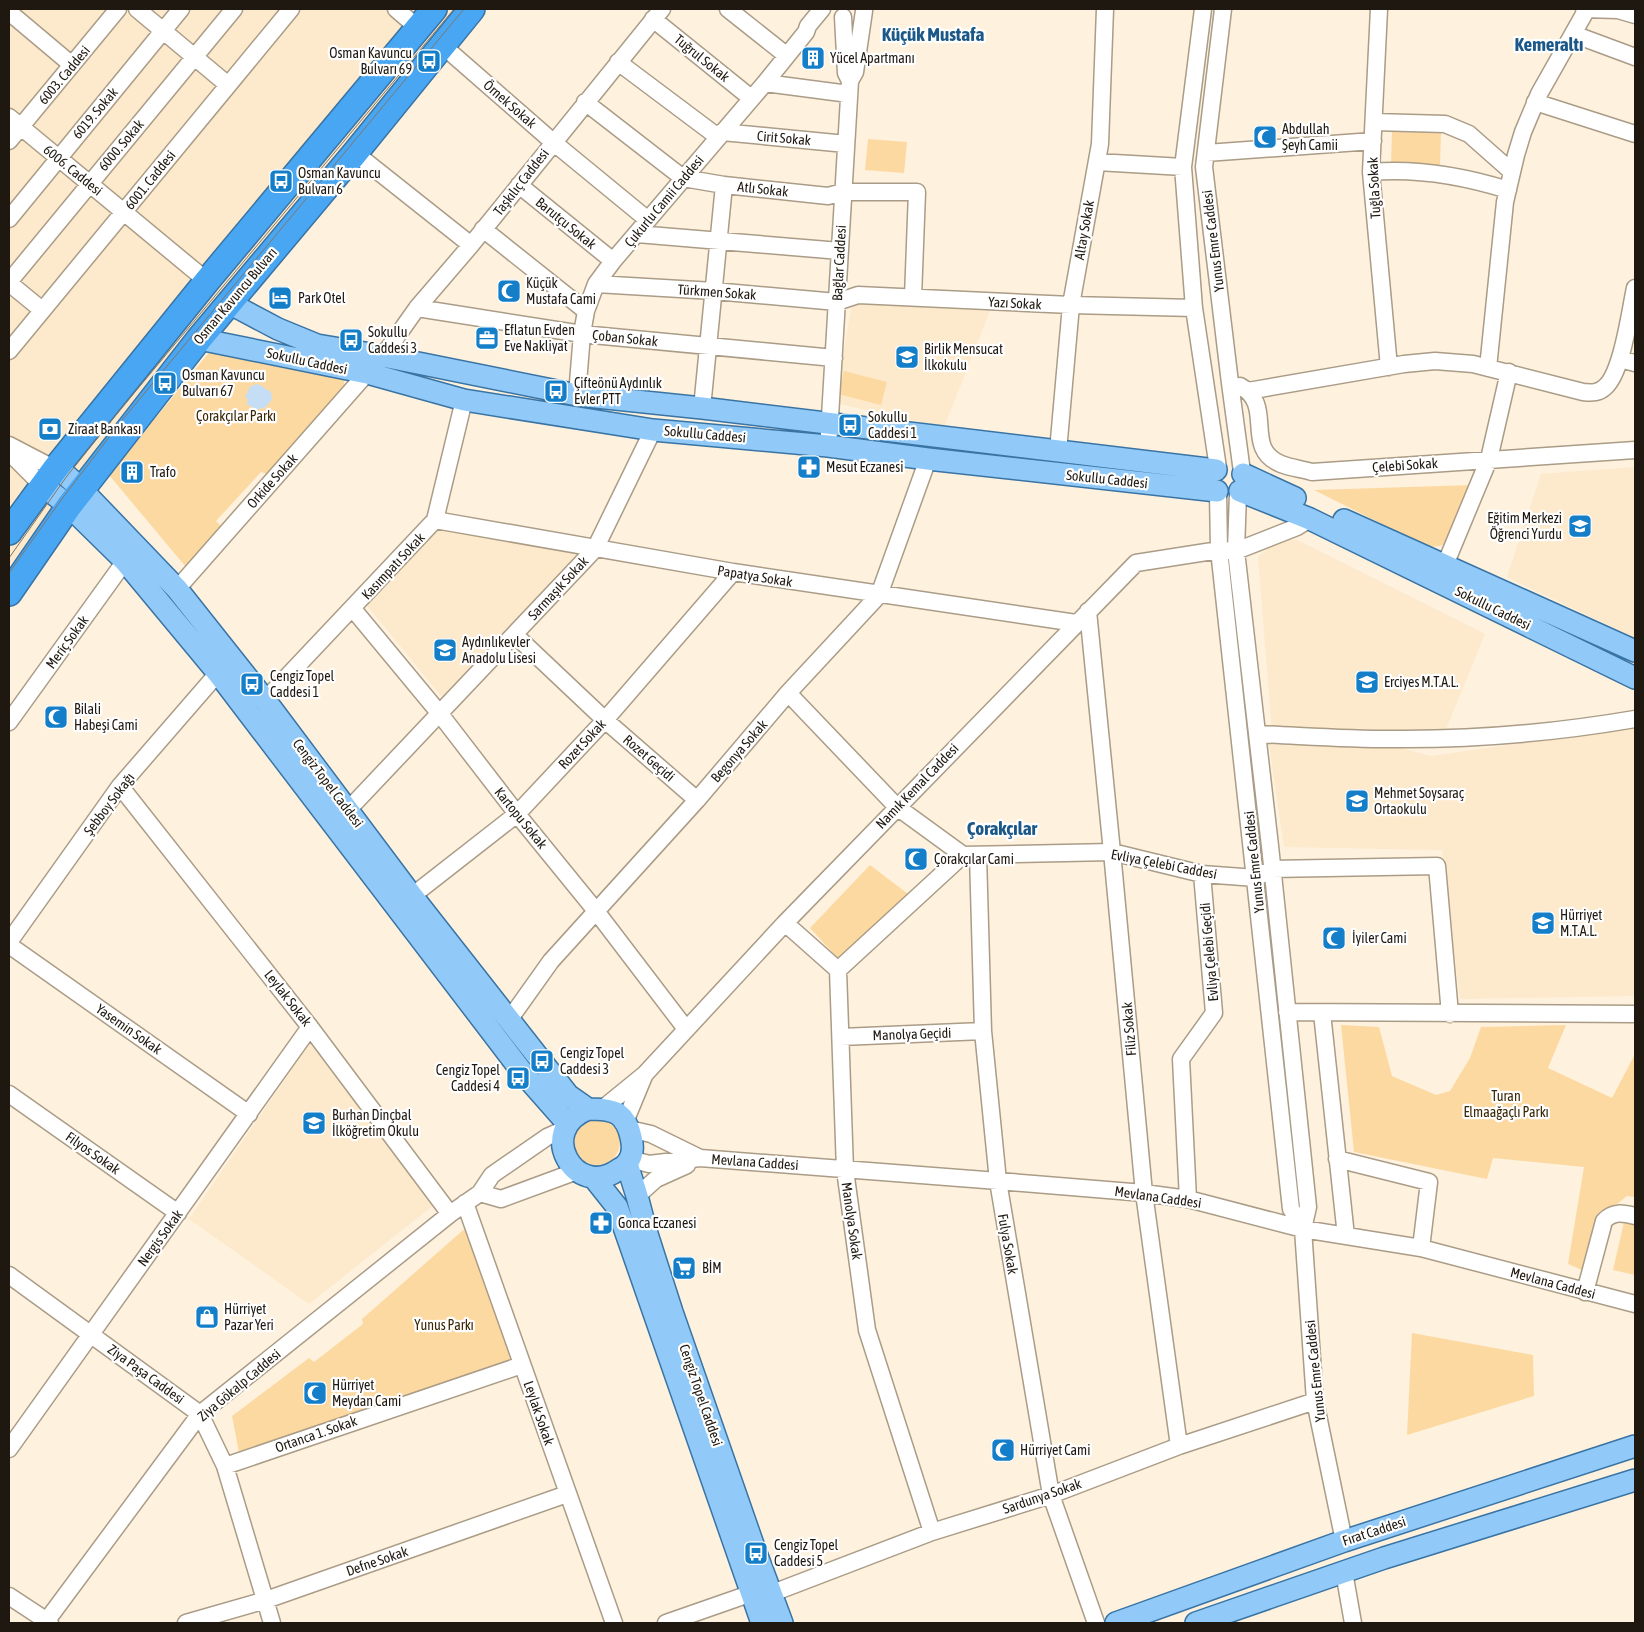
<svg xmlns="http://www.w3.org/2000/svg" width="1644" height="1632" viewBox="0 0 1644 1632" font-family="'Asap Condensed',sans-serif">
<rect width="100%" height="100%" fill="#fef1de"/>
<path fill="#fde9cb" d="M9,9H456L64,490L9,567Z
M852,303L990,311L944,427L835,403Z
M1635,467V638L1507,577L1541,474Z
M429,529L578,548L580,554L442,697L365,603Z
M1283,540H1297L1485,634L1446,729L1421,732L1272,731L1258,557L1270,547Z
M1635,727V996L1460,999L1442,850L1284,847L1269,744L1400,748L1431,756Z
M310,1043L435,1204L309,1304L189,1219Z"/>
<path fill="#fdd9a2" d="M1392,132L1441,133L1440,165L1391,164Z
M868,139L907,142L904,173L865,170Z
M211,350L344,378V391L270,475L261,472L216,521L224,529L192,565L185,566L109,475Z
M844,371L887,382L881,405L838,394Z
M1473,485L1449,541L1440,546L1428,547L1314,490Z
M870,865L912,897L842,963L810,928Z
M1341,1025L1379,1027L1392,1076L1436,1095L1450,1091L1470,1058L1481,1027L1566,1025L1548,1068L1612,1098L1635,1054V1197L1627,1196L1607,1212L1591,1274L1568,1264L1584,1167L1493,1158L1487,1179L1354,1152Z
M574 1142a23 23 0 1 1 46 0a23 23 0 1 1-46 0Z
M1624,1222L1635,1224V1275L1613,1270Z
M469,1225L519,1363L384,1403L385,1410L240,1458L232,1416L309,1358L314,1362L363,1324L362,1319Z
M1412,1333L1533,1355L1534,1396L1407,1435Z"/>
<path fill="#c5ddf5" d="M258,384L271,392L272,399L266,407L256,410L247,404L248,399L245,397C251,389 245,387 258,384Z"/>
<g fill="none" stroke-linecap="round" stroke-linejoin="round">
<g stroke="#aa9c86" stroke-width="19">
<path id="minor" d="M137,9L228,85
M396,9L418,28
M728,9L786,55
M1203,9L1183,167L1194,308L1218,468
M1223,9L1204,167L1230,383L1242,472
M1379,9L1371,172L1389,367
M1584,9L1618,10L1635,15
M9,12L72,65
M653,19L751,98
M1573,34L1635,57
M442,45L553,142L648,220
M618,62L718,137
M851,79L855,72L864,11
M765,83L849,94
M585,102L683,178L724,185L828,196L843,192H917L913,297
M1535,102L1635,134
M9,117L207,281
M1374,122L1445,124L1469,134L1512,172
M722,132L846,144
M9,141L118,9
M355,153L471,245
M1206,153L1373,141
M1097,162L1183,167
M1371,172C1418,168 1463,176 1508,190
M519,185L613,261
M9,219L181,9
M483,229L586,311
M637,234L840,251
M9,282L234,9
M9,283L42,310
M596,284L714,291L837,302L858,295L1071,305L1194,308
M417,308L582,334L834,358
M9,351L291,9
M383,356L417,308L471,245L662,9
M1620,359L1635,363
M1488,368L1505,202L1516,155L1523,132L1539,94L1587,9
M1240,386C1276,405 1242,448 1281,464C1291,468 1302,469 1312,472L1635,450
M1248,391L1404,364L1435,361L1473,364L1583,392C1592,393 1599,393 1605,387C1622,373 1630,311 1635,288
M577,395L582,334L586,311L596,284L613,261L765,83L806,32L808,26L822,9
M702,408L724,185
M829,434L850,81L846,73L843,17
M9,445L55,469
M1058,451L1071,305L1100,144L1105,9
M9,452L42,485
M1218,492L1219,550L1291,1209L1303,1229
M1238,493L1236,551L1270,846L1308,1207L1303,1229L1315,1401L1344,1541
M435,520L733,572L1076,623
M1445,565L1489,459L1509,372
M177,589L367,373
M353,609L440,714L517,814L596,911L686,1029
M1088,611L1112,852L1144,1193L1179,1446
M515,635L605,720L697,800
M788,693L897,807L963,855L1112,852L1202,874L1256,878L1271,869L1437,866L1450,1014
M265,700L435,520L464,400
M9,722L125,561
M1257,734C1306,736 1355,740 1405,739C1482,739 1559,732 1635,719
M120,786L310,1027L450,1214
M348,810L595,549L653,430
M978,855L983,1031L998,1181L1051,1495L1096,1623
M412,896L517,814L605,720L733,572
M785,923L838,970L845,1170L867,1330L932,1532
M9,942L120,786L218,673
M9,945L249,1114
M838,970L963,855
M1287,1012L1635,1014
M1322,1013L1346,1236
M509,1020L551,961L697,800L788,693L879,595L928,459
M841,1037L983,1031
M9,1094L178,1213
M602,1109L645,1074L785,923L1136,563L1219,550L1236,551L1297,527L1310,519
M625,1122L644,1076
M629,1129L651,1134L700,1158
M630,1159L649,1164L700,1158L998,1181L1144,1193L1188,1199L1303,1229L1421,1248L1635,1304
M1337,1159L1429,1182L1421,1248
M480,1193L501,1199L577,1171
M637,1196L656,1179L687,1165
M1188,1199L1181,1059L1214,1013L1202,874
M465,1203L614,1623
M9,1275L200,1414L225,1466L272,1623
M1585,1292L1604,1221C1613,1211 1623,1213 1635,1216
M9,1449L310,1027
M225,1466L522,1365
M1344,1572L1353,1623
M770,1594L932,1532L1051,1495L1179,1446L1315,1401
M9,1596L50,1623
M45,1623L200,1414L450,1214L480,1193L492,1175L547,1137L565,1129
M186,1623L266,1600L567,1494
M666,1623L752,1593"/>
</g>
<g stroke="#3974a4" stroke-width="24">
<path id="major" d="M229,303L278,329L317,345L383,356L577,395L702,408L1216,470
M199,339L367,373L464,400L653,430L828,446L928,459L1217,491
M55,469L67,476L82,490L177,589L265,700L412,896L568,1095L588,1109
M1243,474L1295,498
M42,485L69,506L125,561L218,673L523,1073L568,1124
M1240,491L1310,519L1635,678
M1344,520L1635,651
M588,1109C597,1109 610,1109 618,1114C630,1123 638,1151 627,1163C625,1166 621,1168 618,1170C575,1200 535,1130 588,1109Z
M627,1164L637,1196L647,1234L672,1312L756,1553L782,1623
M594,1178L617,1207L762,1623
M1116,1623L1344,1541L1635,1446
M1196,1623L1384,1558L1635,1480"/>
</g>
<g stroke="#3974a4" stroke-width="28">
<path id="highway" d="M9,532L55,469L207,281L434,9
M9,593L69,506L199,339L355,153L472,9"/>
</g>
<use href="#minor" stroke="#fff" stroke-width="16"/>
<use href="#major" stroke="#91caf8" stroke-width="21"/>
<use href="#highway" stroke="#48a6f3" stroke-width="25"/>
<path stroke="#80776a" stroke-width="1" d="M9,558L67,476L115,416L454,9
M9,573L61,500L123,419L464,9"/>
</g>
<defs>
<g id="building-square" transform="scale(1.25)"><rect x="-9" y="-9" width="18" height="18" rx="4" fill="#147ec8" stroke="#fff"/><path d="M-4-6H4V6H1V3H-1V6H-4ZM-2.5-4.3h1.7v1.8h-1.7ZM.8-4.3h1.7v1.8H.8ZM-2.5-1h1.7V.8h-1.7ZM.8-1h1.7V.8H.8Z" fill="#fff"/></g>
<g id="bus-square" transform="scale(1.25)"><rect x="-9" y="-9" width="18" height="18" rx="4" fill="#147ec8" stroke="#fff"/><path d="M-5-6H5V4H4V6H2V4H-2V6H-4V4H-5ZM-3.5-4V0h7V-4ZM-3.5 1.2v1.5H-2V1.2ZM2 1.2v1.5H3.5V1.2Z" fill="#fff"/></g>
<g id="mosque-square" transform="scale(1.25)"><rect x="-9" y="-9" width="18" height="18" rx="4" fill="#147ec8" stroke="#fff"/><path d="M3.5-4.9A6 6 0 1 0 3.5 4.9A5 5 0 1 1 3.5-4.9Z" fill="#fff"/></g>
<g id="hotel-square" transform="scale(1.25)"><rect x="-9" y="-9" width="18" height="18" rx="4" fill="#147ec8" stroke="#fff"/><path d="M-6-4.5h1.5V1H6V5H4.5V3h-9V5H-6ZM-4 0a1.8 1.8 0 1 1 3.6 0ZM.5 0V-2.5h3Q6-2.5 6 0Z" fill="#fff"/></g>
<g id="office-square" transform="scale(1.25)"><rect x="-9" y="-9" width="18" height="18" rx="4" fill="#147ec8" stroke="#fff"/><path d="M-6-3h4V-5.5h4V-3h4V5H-6ZM-1-4.5V-3h2v-1.5ZM-6 0V1H6V0Z" fill="#fff"/></g>
<g id="school-square" transform="scale(1.25)"><rect x="-9" y="-9" width="18" height="18" rx="4" fill="#147ec8" stroke="#fff"/><path d="M0-5L7-2L0 1L-7-2ZM-4 1L0 2.5L4 1V4Q0 6-4 4Z" fill="#fff"/></g>
<g id="bank-square" transform="scale(1.25)"><rect x="-9" y="-9" width="18" height="18" rx="4" fill="#147ec8" stroke="#fff"/><path d="M-6-4H6V4H-6ZM0-2.3a2.3 2.3 0 1 0 0 4.6a2.3 2.3 0 1 0 0-4.6Z" fill="#fff"/></g>
<g id="pharmacy-square" transform="scale(1.25)"><rect x="-9" y="-9" width="18" height="18" rx="4" fill="#147ec8" stroke="#fff"/><path d="M-2-6h4v4h4v4h-4v4h-4v-4h-4v-4h4Z" fill="#fff"/></g>
<g id="supermarket-square" transform="scale(1.25)"><rect x="-9" y="-9" width="18" height="18" rx="4" fill="#147ec8" stroke="#fff"/><path d="M-6-5.5h2.5l.6 2H6L4.5 2H-2.5L-4.4-4H-6ZM-1.5 3.2a1.3 1.3 0 1 0 .1 0ZM3 3.2a1.3 1.3 0 1 0 .1 0Z" fill="#fff"/></g>
<g id="shop-square" transform="scale(1.25)"><rect x="-9" y="-9" width="18" height="18" rx="4" fill="#147ec8" stroke="#fff"/><path d="M-5-2.5h2.3a2.7 3.5 0 0 1 5.4 0H5L5.5 6h-11ZM-1.5-2.5h3a1.5 2.3 0 0 0-3 0Z" fill="#fff"/></g>
</defs>
<g fill-rule="evenodd">
<use href="#building-square" x="813" y="58"/>
<use href="#bus-square" x="429" y="61"/>
<use href="#mosque-square" x="1265" y="137"/>
<use href="#bus-square" x="281" y="181"/>
<use href="#mosque-square" x="509" y="291"/>
<use href="#hotel-square" x="280" y="298"/>
<use href="#office-square" x="487" y="338"/>
<use href="#bus-square" x="351" y="340"/>
<use href="#school-square" x="907" y="357"/>
<use href="#bus-square" x="165" y="383"/>
<use href="#bus-square" x="556" y="391"/>
<use href="#bus-square" x="850" y="425"/>
<use href="#bank-square" x="50" y="429"/>
<use href="#pharmacy-square" x="809" y="467"/>
<use href="#building-square" x="132" y="472"/>
<use href="#school-square" x="1580" y="526"/>
<use href="#school-square" x="445" y="650"/>
<use href="#school-square" x="1367" y="682"/>
<use href="#bus-square" x="252" y="684"/>
<use href="#mosque-square" x="56" y="717"/>
<use href="#school-square" x="1357" y="801"/>
<use href="#mosque-square" x="916" y="859"/>
<use href="#school-square" x="1543" y="923"/>
<use href="#mosque-square" x="1334" y="938"/>
<use href="#bus-square" x="542" y="1061"/>
<use href="#bus-square" x="518" y="1078"/>
<use href="#school-square" x="314" y="1123"/>
<use href="#pharmacy-square" x="601" y="1223"/>
<use href="#supermarket-square" x="684" y="1268"/>
<use href="#shop-square" x="207" y="1317"/>
<use href="#mosque-square" x="315" y="1393"/>
<use href="#mosque-square" x="1003" y="1450"/>
<use href="#bus-square" x="756" y="1553"/>
</g>
<g text-anchor="middle" stroke-width="4.5" stroke-linejoin="round" paint-order="stroke">
<g font-size="14" fill="#1e1810" stroke="#fff" text-anchor="start">
<text x="412" y="58" text-anchor="end">Osman Kavuncu<tspan x="412" dy="16">Bulvarı 69</tspan></text>
<text x="830" y="63">Yücel Apartmanı</text>
<text x="1282" y="134">Abdullah<tspan x="1282" dy="16">Şeyh Camii</tspan></text>
<text x="298" y="178">Osman Kavuncu<tspan x="298" dy="16">Bulvarı 6</tspan></text>
<text x="526" y="288">Küçük<tspan x="526" dy="16">Mustafa Cami</tspan></text>
<text x="298" y="303">Park Otel</text>
<text x="504" y="335">Eflatun Evden<tspan x="504" dy="16">Eve Nakliyat</tspan></text>
<text x="368" y="337">Sokullu<tspan x="368" dy="16">Caddesi 3</tspan></text>
<text x="924" y="354">Birlik Mensucat<tspan x="924" dy="16">İlkokulu</tspan></text>
<text x="182" y="380">Osman Kavuncu<tspan x="182" dy="16">Bulvarı 67</tspan></text>
<text x="574" y="388">Çifteönü Aydınlık<tspan x="574" dy="16">Evler PTT</tspan></text>
<text x="868" y="422">Sokullu<tspan x="868" dy="16">Caddesi 1</tspan></text>
<text x="68" y="434">Ziraat Bankası</text>
<text x="826" y="472">Mesut Eczanesi</text>
<text x="150" y="477">Trafo</text>
<text x="1562" y="523" text-anchor="end">Eğitim Merkezi<tspan x="1562" dy="16">Öğrenci Yurdu</tspan></text>
<text x="462" y="647">Aydınlıkevler<tspan x="462" dy="16">Anadolu Lisesi</tspan></text>
<text x="270" y="681">Cengiz Topel<tspan x="270" dy="16">Caddesi 1</tspan></text>
<text x="1384" y="687">Erciyes M.T.A.L.</text>
<text x="74" y="714">Bilali<tspan x="74" dy="16">Habeşi Cami</tspan></text>
<text x="1374" y="798">Mehmet Soysaraç<tspan x="1374" dy="16">Ortaokulu</tspan></text>
<text x="934" y="864">Çorakçılar Cami</text>
<text x="1560" y="920">Hürriyet<tspan x="1560" dy="16">M.T.A.L.</tspan></text>
<text x="1352" y="943">İyiler Cami</text>
<text x="560" y="1058">Cengiz Topel<tspan x="560" dy="16">Caddesi 3</tspan></text>
<text x="500" y="1075" text-anchor="end">Cengiz Topel<tspan x="500" dy="16">Caddesi 4</tspan></text>
<text x="332" y="1120">Burhan Dinçbal<tspan x="332" dy="16">İlköğretim Okulu</tspan></text>
<text x="618" y="1228">Gonca Eczanesi</text>
<text x="702" y="1273">BİM</text>
<text x="224" y="1314">Hürriyet<tspan x="224" dy="16">Pazar Yeri</tspan></text>
<text x="332" y="1390">Hürriyet<tspan x="332" dy="16">Meydan Cami</tspan></text>
<text x="1020" y="1455">Hürriyet Cami</text>
<text x="774" y="1550">Cengiz Topel<tspan x="774" dy="16">Caddesi 5</tspan></text>
</g>
<g font-size="14" fill="#1e1810" stroke="#fff">
<text transform="translate(702 58) rotate(39)" y="5">Tuğrul Sokak</text>
<text transform="translate(64 75) rotate(-50)" y="5">6003. Caddesi</text>
<text transform="translate(510 104) rotate(41)" y="5">Örnek Sokak</text>
<text transform="translate(95 113) rotate(-50)" y="5">6019. Sokak</text>
<text transform="translate(784 138) rotate(5)" y="5">Cirit Sokak</text>
<text transform="translate(121 145) rotate(-50)" y="5">6000. Sokak</text>
<text transform="translate(73 170) rotate(39)" y="5">6006. Caddesi</text>
<text transform="translate(150 180) rotate(-51)" y="5">6001. Caddesi</text>
<text transform="translate(521 182) rotate(-52)" y="5">Taşkılıç Caddesi</text>
<text transform="translate(1374 188) rotate(-93)" y="5">Tuğla Sokak</text>
<text transform="translate(763 189) rotate(6)" y="5">Atlı Sokak</text>
<text transform="translate(664 201) rotate(-50)" y="5">Çukurlu Camii Caddesi</text>
<text transform="translate(566 223) rotate(39)" y="5">Barutçu Sokak</text>
<text transform="translate(1084 230) rotate(-80)" y="5">Altay Sokak</text>
<text transform="translate(1213 241) rotate(-97)" y="5">Yunus Emre Caddesi</text>
<text transform="translate(839 263) rotate(-87)" y="5">Bağlar Caddesi</text>
<text transform="translate(717 292) rotate(4)" y="5">Türkmen Sokak</text>
<text transform="translate(235 296) rotate(-50)" y="5">Osman Kavuncu Bulvarı</text>
<text transform="translate(1015 303) rotate(3)" y="5">Yazı Sokak</text>
<text transform="translate(625 338) rotate(6)" y="5">Çoban Sokak</text>
<text transform="translate(307 361) rotate(12)" y="5">Sokullu Caddesi</text>
<text transform="translate(705 434) rotate(5)" y="5">Sokullu Caddesi</text>
<text transform="translate(1405 465) rotate(-4)" y="5">Çelebi Sokak</text>
<text transform="translate(1107 479) rotate(6)" y="5">Sokullu Caddesi</text>
<text transform="translate(272 481) rotate(-48)" y="5">Orkide Sokak</text>
<text transform="translate(393 566) rotate(-47)" y="5">Kasımpatı Sokak</text>
<text transform="translate(755 576) rotate(9)" y="5">Papatya Sokak</text>
<text transform="translate(558 588) rotate(-47)" y="5">Sarmaşık Sokak</text>
<text transform="translate(1493 608) rotate(26)" y="5">Sokullu Caddesi</text>
<text transform="translate(67 642) rotate(-54)" y="5">Meriç Sokak</text>
<text transform="translate(582 744) rotate(-47)" y="5">Rozet Sokak</text>
<text transform="translate(739 751) rotate(-49)" y="5">Begonya Sokak</text>
<text transform="translate(649 758) rotate(41)" y="5">Rozet Geçidi</text>
<text transform="translate(328 783) rotate(53)" y="5">Cengiz Topel Caddesi</text>
<text transform="translate(917 786) rotate(-46)" y="5">Namık Kemal Caddesi</text>
<text transform="translate(109 804) rotate(-53)" y="5">Şebboy Sokağı</text>
<text transform="translate(521 818) rotate(51)" y="5">Kartopu Sokak</text>
<text transform="translate(1254 862) rotate(-96)" y="5">Yunus Emre Caddesi</text>
<text transform="translate(1164 864) rotate(11)" y="5">Evliya Çelebi Caddesi</text>
<text transform="translate(1209 952) rotate(-95)" y="5">Evliya Çelebi Geçidi</text>
<text transform="translate(288 998) rotate(52)" y="5">Leylak Sokak</text>
<text transform="translate(129 1029) rotate(35)" y="5">Yasemin Sokak</text>
<text transform="translate(1129 1029) rotate(-95)" y="5">Filiz Sokak</text>
<text transform="translate(912 1034) rotate(-2)" y="5">Manolya Geçidi</text>
<text transform="translate(93 1153) rotate(35)" y="5">Filyos Sokak</text>
<text transform="translate(755 1162) rotate(4)" y="5">Mevlana Caddesi</text>
<text transform="translate(1158 1197) rotate(8)" y="5">Mevlana Caddesi</text>
<text transform="translate(852 1221) rotate(82)" y="5">Manolya Sokak</text>
<text transform="translate(160 1238) rotate(-54)" y="5">Nergis Sokak</text>
<text transform="translate(1008 1244) rotate(80)" y="5">Fulya Sokak</text>
<text transform="translate(1553 1283) rotate(15)" y="5">Mevlana Caddesi</text>
<text transform="translate(1315 1371) rotate(-96)" y="5">Yunus Emre Caddesi</text>
<text transform="translate(146 1374) rotate(36)" y="5">Ziya Paşa Caddesi</text>
<text transform="translate(239 1385) rotate(-40)" y="5">Ziya Gökalp Caddesi</text>
<text transform="translate(701 1395) rotate(71)" y="5">Cengiz Topel Caddesi</text>
<text transform="translate(539 1413) rotate(71)" y="5">Leylak Sokak</text>
<text transform="translate(316 1434) rotate(-19)" y="5">Ortanca 1. Sokak</text>
<text transform="translate(1042 1496) rotate(-19)" y="5">Sardunya Sokak</text>
<text transform="translate(1374 1531) rotate(-18)" y="5">Fırat Caddesi</text>
<text transform="translate(377 1561) rotate(-19)" y="5">Defne Sokak</text>
</g>
<g font-size="14" fill="#382605" stroke="#fff">
<text x="236" y="421">Çorakçılar Parkı</text>
<text x="1506" y="1101">Turan<tspan x="1506" dy="16">Elmaağaçlı Parkı</tspan></text>
<text x="444" y="1330">Yunus Parkı</text>
</g>
<g font-size="19" font-weight="bold" fill="#1b5888" stroke="#fff">
<text x="933" y="41">Küçük Mustafa</text>
<text x="1549" y="51">Kemeraltı</text>
<text x="1002" y="835">Çorakçılar</text>
</g>
</g>
<rect width="1644" height="1632" fill="none" stroke="#1e1810" stroke-width="20"/>
</svg>
